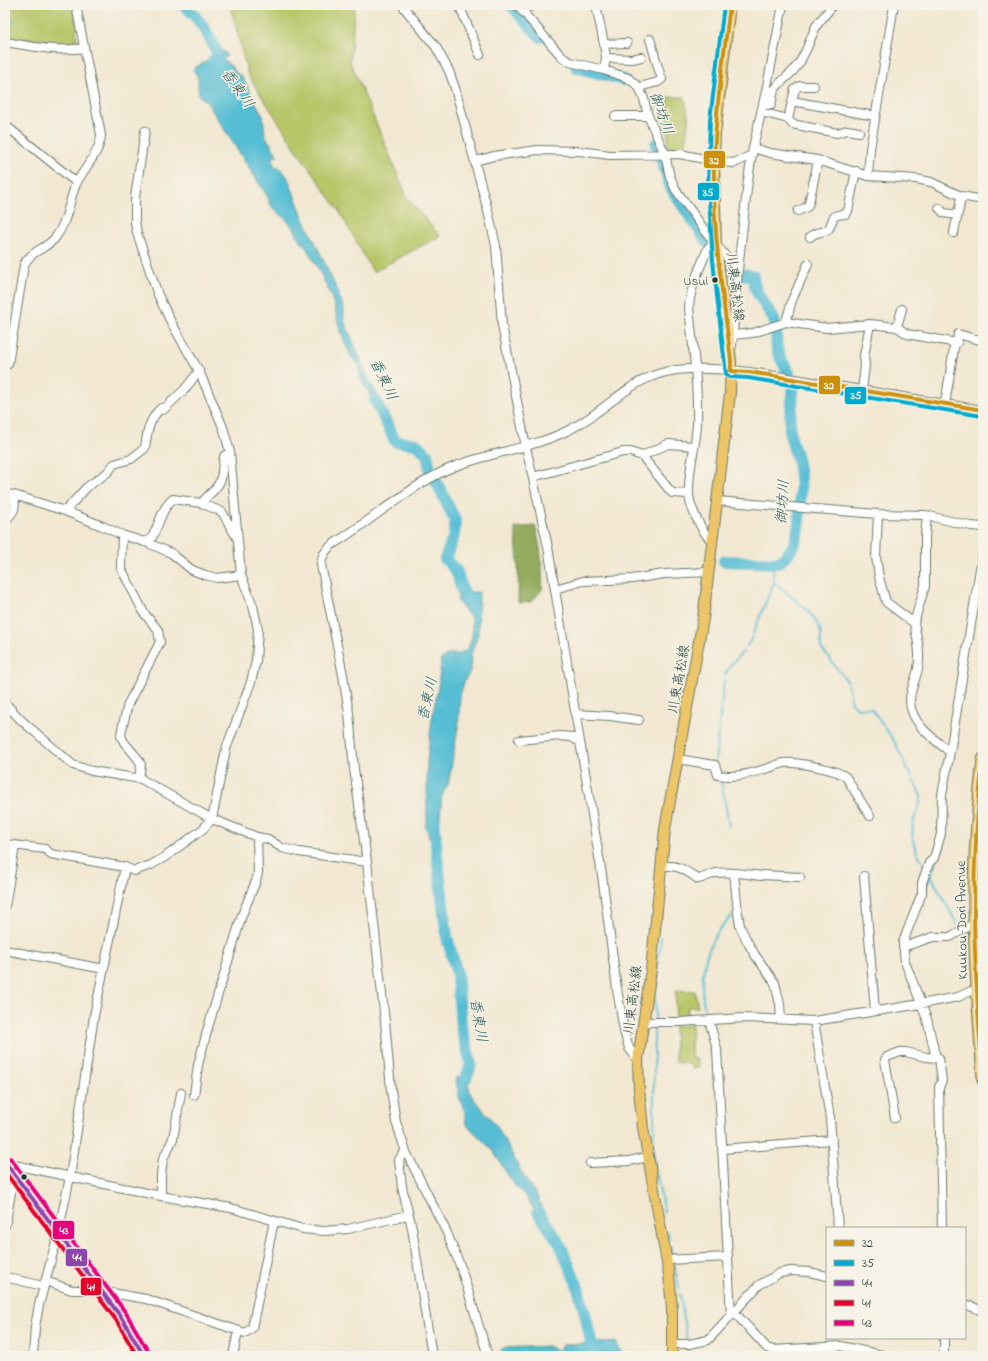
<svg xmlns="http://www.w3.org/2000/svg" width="988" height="1361" viewBox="0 0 988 1361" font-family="'Indie Flower','Klee One',sans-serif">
<rect width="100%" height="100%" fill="#f7f3e8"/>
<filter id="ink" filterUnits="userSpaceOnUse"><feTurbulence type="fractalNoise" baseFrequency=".025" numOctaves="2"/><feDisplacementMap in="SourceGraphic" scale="8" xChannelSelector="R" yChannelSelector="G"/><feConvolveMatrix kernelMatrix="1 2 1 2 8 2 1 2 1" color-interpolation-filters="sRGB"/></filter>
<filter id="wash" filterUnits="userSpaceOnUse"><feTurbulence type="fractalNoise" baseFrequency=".012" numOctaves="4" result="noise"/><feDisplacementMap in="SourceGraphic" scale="16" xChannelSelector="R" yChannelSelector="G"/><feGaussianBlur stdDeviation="0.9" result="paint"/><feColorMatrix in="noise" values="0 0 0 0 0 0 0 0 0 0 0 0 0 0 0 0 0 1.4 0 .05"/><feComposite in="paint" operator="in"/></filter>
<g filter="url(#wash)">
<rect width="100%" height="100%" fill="#f2e8d2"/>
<path fill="#b8c669" stroke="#6c824e" d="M5,5H74L76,23L77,49L5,40Z
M230,5H355L350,61L408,199L440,236L373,272L338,209L298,152L248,75Z
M668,97H685L689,121L688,123L686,138L687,154L668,152Z
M676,990L695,991L698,1007H688L687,1019H675Z
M692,1025L691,1051L692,1059H697L699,1067L693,1069L690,1064L675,1062L674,1026Z"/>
<path fill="#92ab5d" stroke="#587448" d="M535,526C541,546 543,568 542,590L531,602L518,603C519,578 518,553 515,528Z"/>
<path fill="#56bed4" stroke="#3a7e84" d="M215,48L220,52L224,51L227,56L223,59L231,66L238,75H241L263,116L265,135L278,156H273L274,166L279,167L287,176L302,214L339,294L344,309V320L370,382L381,402L383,412L378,418L374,402L361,379L358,364L352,358L345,343L338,323L336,312L331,295L316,264L305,246L298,237L295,230L285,218L275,210L269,203V199L206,101L199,96L198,86V78L193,69L214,56Z
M457,590L464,592H479L478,634L471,654L470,672L464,682L460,696L458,729L448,785L442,795L439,828L434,835L431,834L429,838L428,832L425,826L427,822V761L432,718L438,687L440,669L441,665L440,660L449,654H458L467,650L472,637V619L458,602Z
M474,1063L475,1071L468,1084L472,1097L497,1126L524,1177L538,1197L548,1227L541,1219L523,1193L514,1185L494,1152L466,1124L464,1109L458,1094L456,1077L462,1078L466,1075L469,1064Z
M616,1342L623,1356H501L500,1350L502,1348L548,1346L558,1351L562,1345Z"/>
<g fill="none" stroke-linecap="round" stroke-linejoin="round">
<path stroke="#56bed4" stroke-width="2" d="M5,7L6,9L5,10
M5,14L14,22
M775,563L773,568L774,582L808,611L815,619L821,632V648L847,681L852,704L858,708H871L894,741L921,796C921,805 917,812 914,820C909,837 915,850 924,864
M747,646L751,639L774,582
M725,675L730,665L744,651
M715,763L724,680
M718,778L722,785L729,826
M929,872L957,924
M925,891L936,861
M707,1017C696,983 704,940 732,916
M655,1020L656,982L661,937
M654,1024V1162L664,1212
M668,1233L670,1240
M671,1247L672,1255
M674,1262L679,1288
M680,1294L687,1341
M687,1347L688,1356"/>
<path stroke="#56bed4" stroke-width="12" d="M184,5C199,18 212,38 218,57L213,61
M511,5L540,37
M576,67L624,80
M656,144L671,188L708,243
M726,265L735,274
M740,274L753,276C753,293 767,305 774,320C778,329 775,339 777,348C778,357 785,365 789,373
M375,400L395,441L416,444L427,454L430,469L455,520L454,536L445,559L457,572L461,588L472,605
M724,561L778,563C784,558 790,552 794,545C801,530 802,479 798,463C796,452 790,441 790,430C789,415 794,400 793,385
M434,817L437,855L447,937L457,974L461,1026L471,1064L466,1078
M538,1212L559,1242L577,1284L585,1313L594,1356"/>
</g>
</g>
<g filter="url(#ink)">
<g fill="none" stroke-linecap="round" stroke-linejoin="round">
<g stroke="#69796b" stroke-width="10">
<path id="minor" d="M402,5L436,47L449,71L455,88L488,211L496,246L502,325L526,447L548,547L602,875L617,989L624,1031L629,1048L638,1060
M459,5L480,55
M517,5L562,57L570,62L604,70L628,78L639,87L644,99L648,116L665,154L670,177L676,190L709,236L716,237
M596,5L604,44L606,58L604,70
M521,10L534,5
M5,42C31,46 57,52 83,48
M604,44L627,43
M606,58L632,59L641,57
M639,87L658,82L662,79C657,66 654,52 650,39
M792,101L875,116
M763,104L771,105L774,90L779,84L793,71L800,62L807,48L816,26L833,5
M761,112L788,119L792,124L837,133L847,130L859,132
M615,116H648
M788,119L795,89L800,86H814
M5,125L77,183
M753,148L770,153L817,160L868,176L916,179L931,182L961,196L983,200
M475,161L494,156L538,150L579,151L610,155L680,154L714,161L734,163L752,155
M868,176L870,149L894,5
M939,208L944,213L957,215
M798,211L807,207L809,203L818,160
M954,233C956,220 960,208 961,196
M810,237L814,234L828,230C836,218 828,215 846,214L848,211L856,171
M786,322L792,300L808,264
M897,327L902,309
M733,335L753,333L786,322L827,328L870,324L897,327L907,334L957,343L958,334L983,341
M732,346L738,270L748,180L753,148L766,91L783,5
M5,366L8,364L24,265C30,251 46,249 55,238C67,223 69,201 76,184C84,168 100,153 101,135L76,5
M862,390L865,366L864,356L870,324
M945,404L955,342
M642,456L668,444L694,446
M533,477L623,452H630L642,456L672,493L689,494
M5,494L14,495L65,511L100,525L122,535L148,543L171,553L192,570L205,575L217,578L241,575
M717,501L878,514L925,515L971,526L983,527
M201,503L222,512L237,538
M65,511L87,487L108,472L114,464L131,459L145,448C147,432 149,419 161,408L163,410L184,390L199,371
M878,514L876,557L879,577L886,602L914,623C917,638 921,653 918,668C916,680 910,689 910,701C910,723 935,740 950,752
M5,521C15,511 16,510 14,495
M122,535L121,568L144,613L158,630L160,642L128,704L122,729L121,736L124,742L139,760L141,765L139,778
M712,541C702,533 689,506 689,493C688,470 696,447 697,424C698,385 693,346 689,308C690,287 700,268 708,248L716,245L738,270
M144,542L151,539C159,527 161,508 173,499L201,503L213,491L218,485L221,479L224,456L230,452
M555,589L583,581L632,579L664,574L709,572
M914,623L925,586V536L927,516
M5,703L21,720L73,765L92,771L141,779L212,819L257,837L268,839L282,848L299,852L367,862
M575,714L610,716L639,720
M519,740L561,736L571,737L580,742
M677,759L715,765L718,775C739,778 750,773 769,768C774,766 779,764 784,763C796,762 837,769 846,777L870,816
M5,844L45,849L51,854L125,867L134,871L151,865L165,857L203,829L212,819L226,749L251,682L256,661L258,629L253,606L241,575L230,452L223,427L199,371L171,322L158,295L137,233L135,222V197L145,131
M661,866C679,865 683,869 698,879C705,878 710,874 716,873C731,871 746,874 761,876L763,875L800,877
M734,873L738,913L740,926L747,941L755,955L775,983L780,1004L781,1019
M864,876L875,1011
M5,906L15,846
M903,947L933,937H950L983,918
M5,950L104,969
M709,1020L717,1049L731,1316
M814,1021L830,1118L838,1228
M644,1022H679L744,1018L814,1021L921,1004L958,997L978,988L983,987
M936,1058L927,1019L905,962L903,942L922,893V883L929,863L934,858L941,834L942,795L950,752L983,551
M194,1095L198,1065L209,1024L242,915L256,881L258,873L257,837
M895,1118L885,1060L887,1057L900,1052H906L926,1057L939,1058L942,1081L939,1087L942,1228
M722,1149L832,1140
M406,1152L447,1233L461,1268L488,1356
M5,1163L161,1196L231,1208L303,1229L324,1231L348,1229L408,1215
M590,1163L629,1161L648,1157
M161,1196V1175L163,1159L173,1139L181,1093
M5,1226L12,1187L19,1181
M666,1260L727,1257
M5,1277L43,1286
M45,1281L72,1290H100
M105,1296L112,1293L146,1299L245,1333L252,1328L274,1221
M965,1304L983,1311
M734,1312L767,1348L773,1350L841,1346L886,1356
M944,1338V1356
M672,1344H689L708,1340L759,1285L780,1273L791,1271L809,1272L827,1276
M33,1356L35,1327L39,1305L58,1234L70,1177L94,1016L125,867
M233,1356L238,1331
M432,1356L412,1228L402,1187L399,1160L402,1155L406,1152L396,1122L391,1090L385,1021L367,862L354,769L349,713L343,675L321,565C322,555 325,551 332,545C349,534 365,523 381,511C405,494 429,476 456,466C493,452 532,448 567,431C607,412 629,376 676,370C722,365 768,375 813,382C869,391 926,401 983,410"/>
</g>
<g stroke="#69796b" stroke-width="12">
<path id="major" d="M5,1162L121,1317L144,1356
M672,1356V1309L669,1274L643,1128L639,1090L638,1060L651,970L665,829L703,619L730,393L731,360L716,245L714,161L715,135L730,5"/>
</g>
<g stroke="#69796b" stroke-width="13">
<path id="highway" d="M983,759C978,801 975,843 974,886C973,951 979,1016 983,1080"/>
</g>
<use href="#minor" stroke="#fff" stroke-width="8"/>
<use href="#major" stroke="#edc569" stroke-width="10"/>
<use href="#highway" stroke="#edc569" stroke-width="11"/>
<g stroke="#f7f3e8" stroke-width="7">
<path id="bus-1" d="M730,5C723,65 713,124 714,184C714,243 724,302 731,360V371L749,372L983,410
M983,759C977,809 974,860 974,910C974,967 979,1024 983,1080"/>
</g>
<g stroke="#f7f3e8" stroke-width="7">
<path id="bus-2" d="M724,5L710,120L708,185L713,261L726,374L730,377L748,378L982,416"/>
</g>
<g stroke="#f7f3e8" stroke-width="7">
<path id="bus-3" d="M5,1162L121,1317L144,1356"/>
</g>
<g stroke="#f7f3e8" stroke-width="7">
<path id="bus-4" d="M5,1172L116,1320L137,1356"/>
</g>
<g stroke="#f7f3e8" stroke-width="7">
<path id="bus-5" d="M10,1158L126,1313L149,1353"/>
</g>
<use href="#bus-1" stroke="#cc910a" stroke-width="4"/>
<use href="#bus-2" stroke="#00a9ce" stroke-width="4"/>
<use href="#bus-3" stroke="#8e44ad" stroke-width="4"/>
<use href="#bus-4" stroke="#e4002b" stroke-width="4"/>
<use href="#bus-5" stroke="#e5007d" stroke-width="4"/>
</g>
</g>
<g fill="#1f3d34" stroke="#f7f3e8" stroke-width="1.5">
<circle cx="715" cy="280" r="3.5"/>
<circle cx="24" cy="1177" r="3.5"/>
</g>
<g text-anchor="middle" stroke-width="3" stroke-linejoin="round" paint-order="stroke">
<g font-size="13" fill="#1f3d34" stroke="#f7f3e8" text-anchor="end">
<text x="708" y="285">Usui</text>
</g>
<g font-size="14" fill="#1f3d34" stroke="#f7f3e8">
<text transform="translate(736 287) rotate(83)" y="5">川東高松線</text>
<text transform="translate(678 679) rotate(-80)" y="5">川東高松線</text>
<text transform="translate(961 920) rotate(-91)" y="5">Kuukou-Dori Avenue</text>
<text transform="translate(632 1000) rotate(-83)" y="5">川東高松線</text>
</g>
<g font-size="15" font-style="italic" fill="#2d5d5c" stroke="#f7f3e8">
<text transform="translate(238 88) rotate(55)" y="5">香東川</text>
<text transform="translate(662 113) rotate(70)" y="5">御坊川</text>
<text transform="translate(384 379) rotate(65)" y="5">香東川</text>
<text transform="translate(782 502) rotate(-86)" y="5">御坊川</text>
<text transform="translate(427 699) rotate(-77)" y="5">香東川</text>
<text transform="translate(479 1020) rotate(81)" y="5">香東川</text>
</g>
</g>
<g stroke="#f7f3e8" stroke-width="1.5">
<rect x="703" y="150" width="23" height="19" rx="4" fill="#cc910a"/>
<rect x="697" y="182" width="23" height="19" rx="4" fill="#00a9ce"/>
<rect x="818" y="375" width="23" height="20" rx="4" fill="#cc910a"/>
<rect x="844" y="386" width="23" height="19" rx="4" fill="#00a9ce"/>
<rect x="52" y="1220" width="23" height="20" rx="4" fill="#e5007d"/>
<rect x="65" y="1248" width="23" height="19" rx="4" fill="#8e44ad"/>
<rect x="80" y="1277" width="22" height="19" rx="4" fill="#e4002b"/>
</g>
<g font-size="11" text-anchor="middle" font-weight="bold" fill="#fff">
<text x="714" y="164">32</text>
<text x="708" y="196">35</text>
<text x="829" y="389">32</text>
<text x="856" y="399">35</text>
<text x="64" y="1234">43</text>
<text x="77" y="1261">44</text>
<text x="91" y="1291">41</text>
</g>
<rect width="988" height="1361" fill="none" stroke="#f7f3e8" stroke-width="20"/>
<rect x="826" y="1227" width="140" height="112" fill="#f7f3e8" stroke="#a1aaa0"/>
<rect x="834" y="1240" width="20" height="6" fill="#cc910a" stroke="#a1aaa0"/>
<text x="862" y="1247" font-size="12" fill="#1f3d34">32</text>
<rect x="834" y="1260" width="20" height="6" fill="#00a9ce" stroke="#a1aaa0"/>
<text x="862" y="1267" font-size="12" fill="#1f3d34">35</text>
<rect x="834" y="1280" width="20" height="6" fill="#8e44ad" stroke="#a1aaa0"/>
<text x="862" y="1287" font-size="12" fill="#1f3d34">44</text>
<rect x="834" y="1300" width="20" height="6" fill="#e4002b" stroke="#a1aaa0"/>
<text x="862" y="1307" font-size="12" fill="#1f3d34">41</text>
<rect x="834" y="1320" width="20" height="6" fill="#e5007d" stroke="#a1aaa0"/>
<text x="862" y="1327" font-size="12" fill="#1f3d34">43</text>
</svg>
